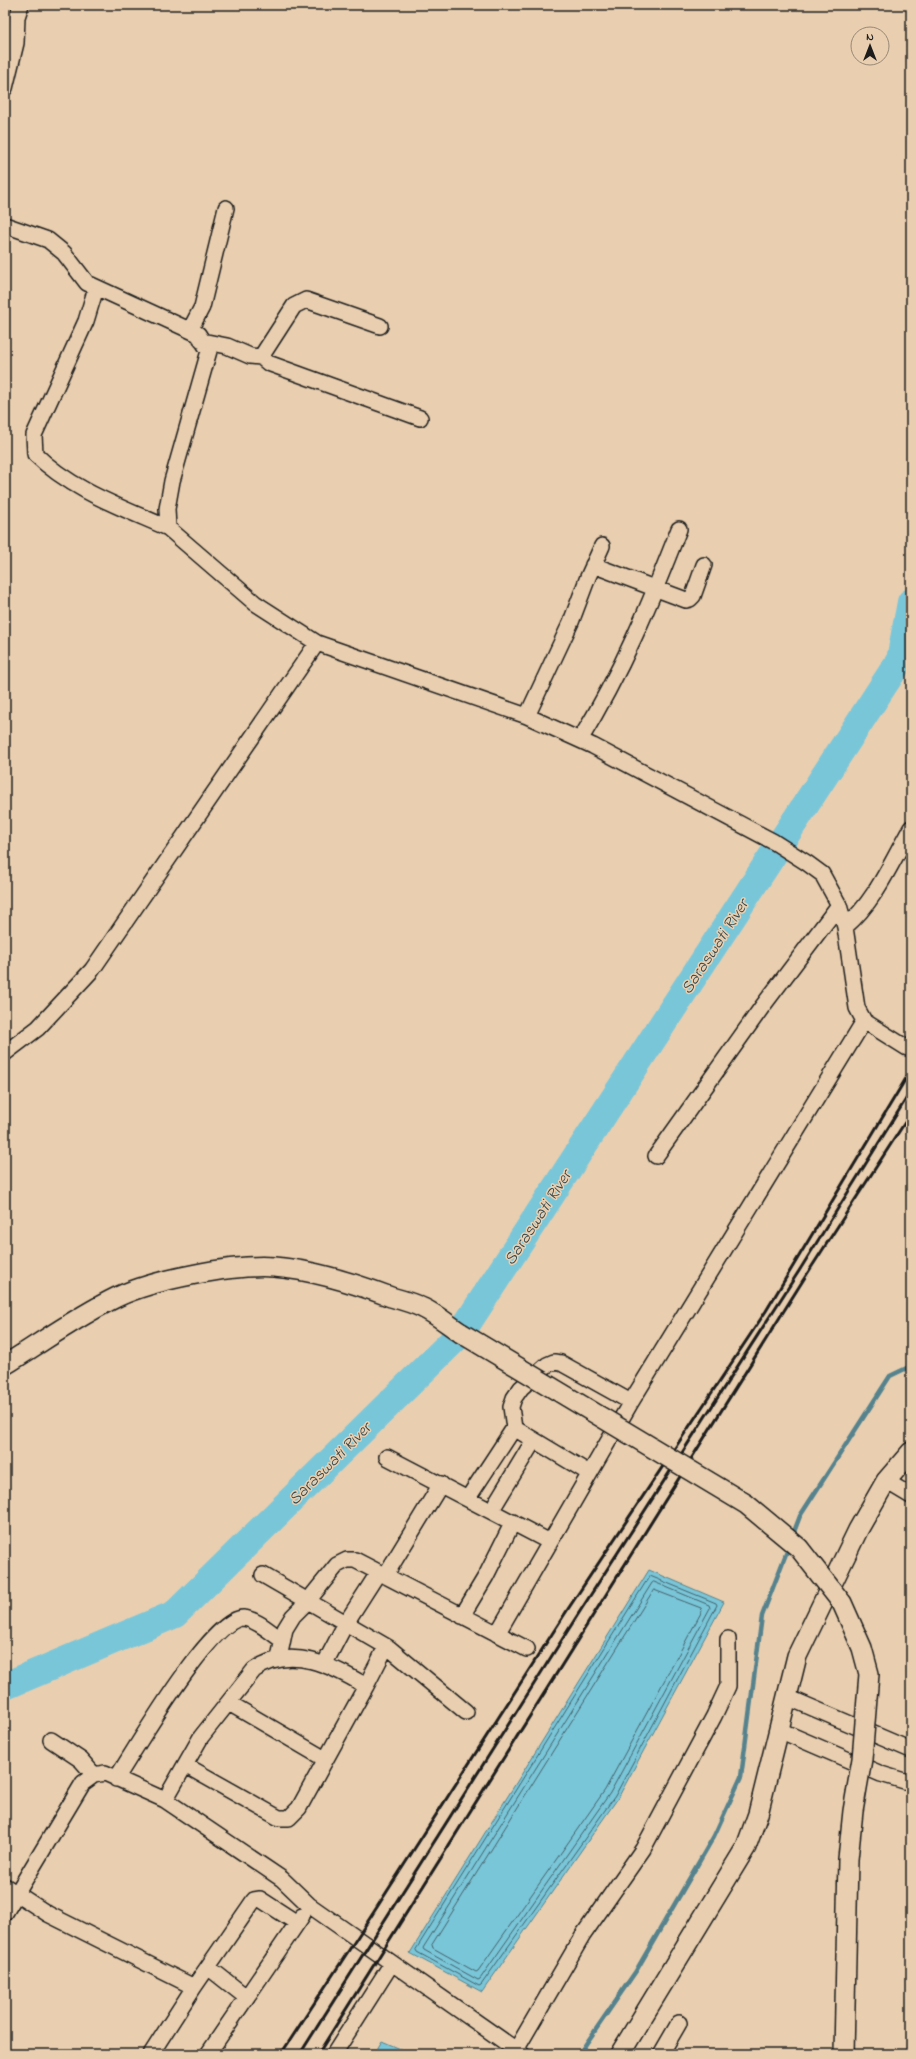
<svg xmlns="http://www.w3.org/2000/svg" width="916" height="2059" viewBox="0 0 916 2059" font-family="'Indie Flower',sans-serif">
<rect width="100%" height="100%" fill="#e9cfb0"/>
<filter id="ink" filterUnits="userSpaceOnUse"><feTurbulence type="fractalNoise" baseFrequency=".025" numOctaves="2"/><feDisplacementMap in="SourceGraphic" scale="8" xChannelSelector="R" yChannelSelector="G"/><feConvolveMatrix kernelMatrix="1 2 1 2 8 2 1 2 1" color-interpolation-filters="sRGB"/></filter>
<g filter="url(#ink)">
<path fill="#7ac6d9" stroke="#54828d" d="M649,1570L724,1602L618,1798L482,1992L410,1953Z
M382,2041L412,2054H374Z"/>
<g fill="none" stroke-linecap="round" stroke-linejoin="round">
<path stroke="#426068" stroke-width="1" d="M650,1576L716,1603L717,1605L615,1796L481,1985L479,1986L417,1952L416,1950Z
M654,1582L709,1605L710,1608L610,1793L480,1979L478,1980L424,1950L423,1948L652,1583Z
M654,1590L701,1608L702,1611L605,1790L478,1971L476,1972L433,1948L432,1945Z"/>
<path stroke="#54828d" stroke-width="4.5" d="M792,1537L800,1516L890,1376L911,1366
M579,2054L636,1971L714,1836L741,1777L762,1616L789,1546"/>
<path stroke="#7ac6d9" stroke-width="28" d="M5,1686L175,1614L461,1333L900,660L911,602"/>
<g stroke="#1c1c1c" stroke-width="18">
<path id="minor" d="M5,88L16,43L17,17L21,5
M5,225L48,240L64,253L87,283L198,334L209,351L172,481L167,509L168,528L255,603L317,643L527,716L593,746L774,842L807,863L822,874L839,905L845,927L857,1008L864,1021L907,1048
M96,288L86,321L34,435L35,454C71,490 123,508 168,528
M190,330L202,307L226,208
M202,341L227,346L250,356L261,357L294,306L306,300L380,326
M261,357L268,363L420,418
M593,565L686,600L690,599L693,596L704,565
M527,716L571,622L588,577L602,546
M580,740C622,671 650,604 679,529
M845,927C875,902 892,861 911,828
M5,1053L38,1028L92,970L317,643
M656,1156L762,1007L839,905
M514,1428L589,1473
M387,1457L550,1542
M886,1481L911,1496
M468,1498L514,1428L511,1407L514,1398L521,1388L547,1365L554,1362L561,1363L631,1402
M491,1511L534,1440
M263,1575L389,1648L466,1712
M385,1576L441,1484
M462,1616L486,1576L513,1522
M497,1634L631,1402L864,1021
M279,1658L285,1629L293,1616L307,1602L337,1565L347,1560H355L527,1649
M325,1663L346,1623L378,1573
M787,1697L911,1750
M229,1703L325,1759
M779,1730L881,1774L911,1783
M51,1740L81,1760L94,1775
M185,1765L279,1818H289L299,1808L366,1686L386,1647
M116,1779C135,1750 211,1618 243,1618C257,1619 271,1633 282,1640
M165,1800L201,1737L254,1670C291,1644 333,1666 366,1686
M5,1886L48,1914L194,1987
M5,1913L83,1783L94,1775L105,1773L165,1800L282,1879L309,1905L522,2054
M208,1967L246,1997
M516,2050L583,1935L643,1849L714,1716L728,1686V1639
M151,2054L194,1987L254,1900L260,1899L297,1923
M208,2054L302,1916
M334,2054L392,1963
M661,2054L679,2023"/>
</g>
<g stroke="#1c1c1c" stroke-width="22">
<path id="tertiary" d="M5,1365C42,1342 78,1316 117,1297C153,1280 233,1264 274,1267C314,1270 354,1283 391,1297C402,1300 413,1303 423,1308C436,1314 449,1325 461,1333
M620,2054L746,1847L758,1814L797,1656L858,1530L886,1481L911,1452"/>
</g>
<use href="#minor" stroke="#e9cfb0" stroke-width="15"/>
<use href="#tertiary" stroke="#e9cfb0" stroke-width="19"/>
<path stroke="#1c1c1c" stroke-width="3" d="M281,2054L370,1918L568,1609L766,1311L911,1070
M300,2054L577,1616L799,1271L911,1091
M318,2054L807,1274L911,1113"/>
<g stroke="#1c1c1c" stroke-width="22" stroke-linecap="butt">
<path id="tertiary-bridge" d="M461,1333L746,1504L799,1548L842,1603L862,1648L869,1674L862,1759L853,1811L848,1859L844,2054"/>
</g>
<use href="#tertiary-bridge" stroke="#e9cfb0" stroke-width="19"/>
</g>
</g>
<g text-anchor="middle" stroke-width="3" stroke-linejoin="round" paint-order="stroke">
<g font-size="17" font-style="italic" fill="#34464b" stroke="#e9cfb0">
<text transform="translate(714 946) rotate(-57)" y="6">Saraswati River</text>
<text transform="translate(537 1217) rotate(-57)" y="6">Saraswati River</text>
<text transform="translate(329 1463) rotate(-45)" y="6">Saraswati River</text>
</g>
</g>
<rect width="916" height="2059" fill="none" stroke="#e9cfb0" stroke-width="20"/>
<rect x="10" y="10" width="896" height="2039" fill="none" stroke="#1c1c1c" stroke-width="1.5" filter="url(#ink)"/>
<g transform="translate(870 46)"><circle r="19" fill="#e9cfb0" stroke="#978775"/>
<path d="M0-3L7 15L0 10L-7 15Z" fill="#1c1c1c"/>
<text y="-6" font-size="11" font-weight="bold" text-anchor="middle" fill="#1c1c1c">N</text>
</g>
</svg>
